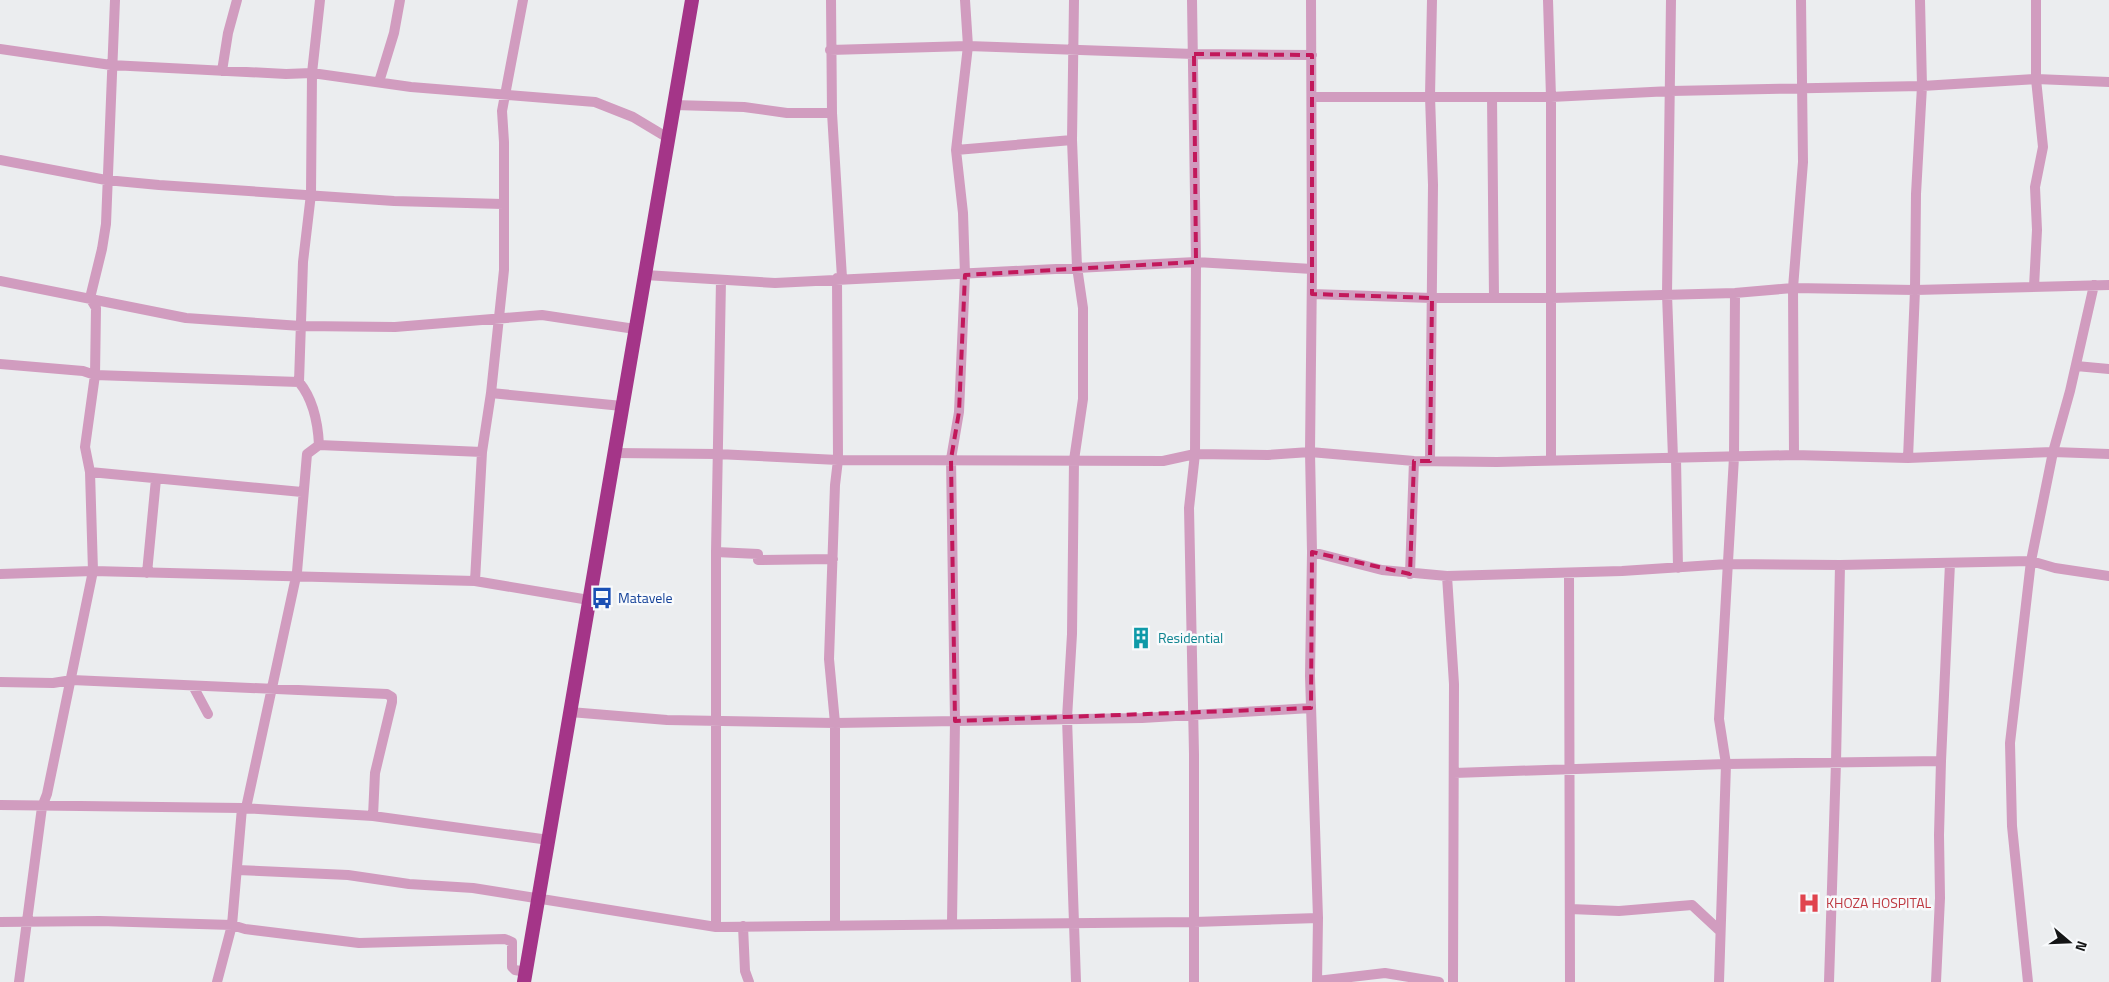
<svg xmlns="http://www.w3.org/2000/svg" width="2109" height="982" viewBox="0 0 2109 982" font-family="'Titillium Web',sans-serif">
<rect width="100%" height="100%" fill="#ebedef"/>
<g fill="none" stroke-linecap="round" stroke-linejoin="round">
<path stroke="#d19cbf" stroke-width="10" d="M831,0L832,113L842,278
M1074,0L1072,140L1077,267L1083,308V399L1074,460L1072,634L1067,718L1076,982
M1192,0L1196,262L1195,454L1189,508L1194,754V982
M1311,0L1312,269L1310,452L1312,552L1310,676L1318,918L1317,982
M1548,0L1551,97V461
M1671,0L1667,294L1673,458
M0,49L111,65L286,74L312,73L411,87L595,102L633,117L668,138
M830,50L968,46L1194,54L1312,55
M222,71L228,33L237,0
M379,82L394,33L400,0
M1312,97H1551L1671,91L1922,86L2036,79L2109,82
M1492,97L1494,298
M674,105L744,107L787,113H832
M956,150L1072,140
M0,160L106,180L159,185L394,201L503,204
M645,275L775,283L1196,262L1312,269
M0,281L186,318L301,326L395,327L542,315L635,329
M2034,287L2037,230L2035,187L2043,147L2036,79V0
M1312,294L1432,298H1552L1735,293L1793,288L1915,290L2109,285
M0,364L83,371L95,375L299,382
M2076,366L2109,369
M491,393L622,406
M319,445L482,452
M614,453L717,454L838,460L1163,461L1195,454L1268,455L1310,452L1414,461L1497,462L1794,455L1908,458L2053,452L2109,454
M1794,455L1793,288L1803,162L1801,0
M1676,458L1678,568
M1908,458L1915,290L1916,194L1922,86L1920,0
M1430,461L1433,185L1430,96L1432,0
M90,472L302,492
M716,552L758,554V560L833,559
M1312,552L1382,570L1447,576L1622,571L1728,564L1840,565L2031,561L2055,568L2109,576
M147,573L156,479
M1569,573L1570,982
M0,574L93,571L475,581L589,600
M1410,574L1414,461
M1447,576L1454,684L1453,982
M475,581L482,452L491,393L504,270V142L502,111L523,0
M0,682L53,683L72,680L387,694L392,697V702L375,773L373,816
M193,686L208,714
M570,712L667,720L835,723L1142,718L1311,708
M1454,773L1726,764L1941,761
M0,805L242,808L373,816L549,840
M246,808L297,572L307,454L319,445C318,424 313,399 299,382L303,262L311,194L312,73L320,0
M237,870L348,875L409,884L473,888L716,927L1194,922L1318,918
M1570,909L1619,911L1692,905L1720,931
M0,922L100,921L232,925L245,929L359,943L505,939L512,942V967L515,970L526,972
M952,923L955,721L951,459L959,412L965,275L963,213L956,150L968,46L965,0
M835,925V723L829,659L835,485L838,460L837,278
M743,926L745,971L749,982
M716,927V552L721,280
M1317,981L1385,973L1439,982
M19,982L42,807L47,794L93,571L90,472L85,447L95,375L96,308L90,298L102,249L106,224L115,0
M217,982L232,925L242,808
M1719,982L1726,764L1719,719L1734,457L1735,293
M1829,982L1836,762L1840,565
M1936,982L1940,898L1939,835L1941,761L1950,563
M2028,982L2012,826L2010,743L2031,561L2053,452L2070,391L2094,285"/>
<path stroke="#a43588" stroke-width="14" d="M524,982L692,0"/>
</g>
<path fill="none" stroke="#c2185b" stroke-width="4" stroke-dasharray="10 6" stroke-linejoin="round" d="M1194,54L1312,55V294L1432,298L1430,461H1414L1410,574L1312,552L1311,708L955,721L951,459L959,412L965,275L1196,262Z"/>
<defs>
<g id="bus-bare" transform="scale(1.725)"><path d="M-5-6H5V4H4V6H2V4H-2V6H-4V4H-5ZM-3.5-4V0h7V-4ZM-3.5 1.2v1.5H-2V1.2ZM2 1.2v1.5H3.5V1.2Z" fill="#1a4fb4" stroke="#f8fafc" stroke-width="2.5" paint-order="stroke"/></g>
<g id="building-bare" transform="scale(1.725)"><path d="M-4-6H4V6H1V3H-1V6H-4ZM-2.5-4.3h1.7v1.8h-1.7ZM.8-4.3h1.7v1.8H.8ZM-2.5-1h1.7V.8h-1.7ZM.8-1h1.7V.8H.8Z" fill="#0f9aa8" stroke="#f8fafc" stroke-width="2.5" paint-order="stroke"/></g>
<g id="hospital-bare" transform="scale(1.725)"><path d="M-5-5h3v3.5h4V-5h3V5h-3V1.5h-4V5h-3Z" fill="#e0444e" stroke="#f8fafc" stroke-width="2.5" paint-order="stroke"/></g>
</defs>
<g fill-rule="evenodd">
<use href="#bus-bare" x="602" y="598"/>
<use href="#building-bare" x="1141" y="638"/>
<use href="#hospital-bare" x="1809" y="903"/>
</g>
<g text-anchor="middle" stroke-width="5" stroke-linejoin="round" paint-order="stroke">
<g font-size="14" fill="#164399" stroke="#f8fafc" text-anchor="start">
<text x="618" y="603">Matavele</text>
</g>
<g font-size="14" fill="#0d838f" stroke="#f8fafc" text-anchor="start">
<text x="1158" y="643">Residential</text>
</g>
<g font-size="14" fill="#be3a42" stroke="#f8fafc" text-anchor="start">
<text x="1826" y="908">KHOZA HOSPITAL</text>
</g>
</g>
<g transform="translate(2069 942) rotate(109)" stroke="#f8fafc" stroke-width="4" paint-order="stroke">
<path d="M0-4L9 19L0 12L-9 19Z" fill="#141516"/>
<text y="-8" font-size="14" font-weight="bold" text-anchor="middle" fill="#141516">N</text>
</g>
</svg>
